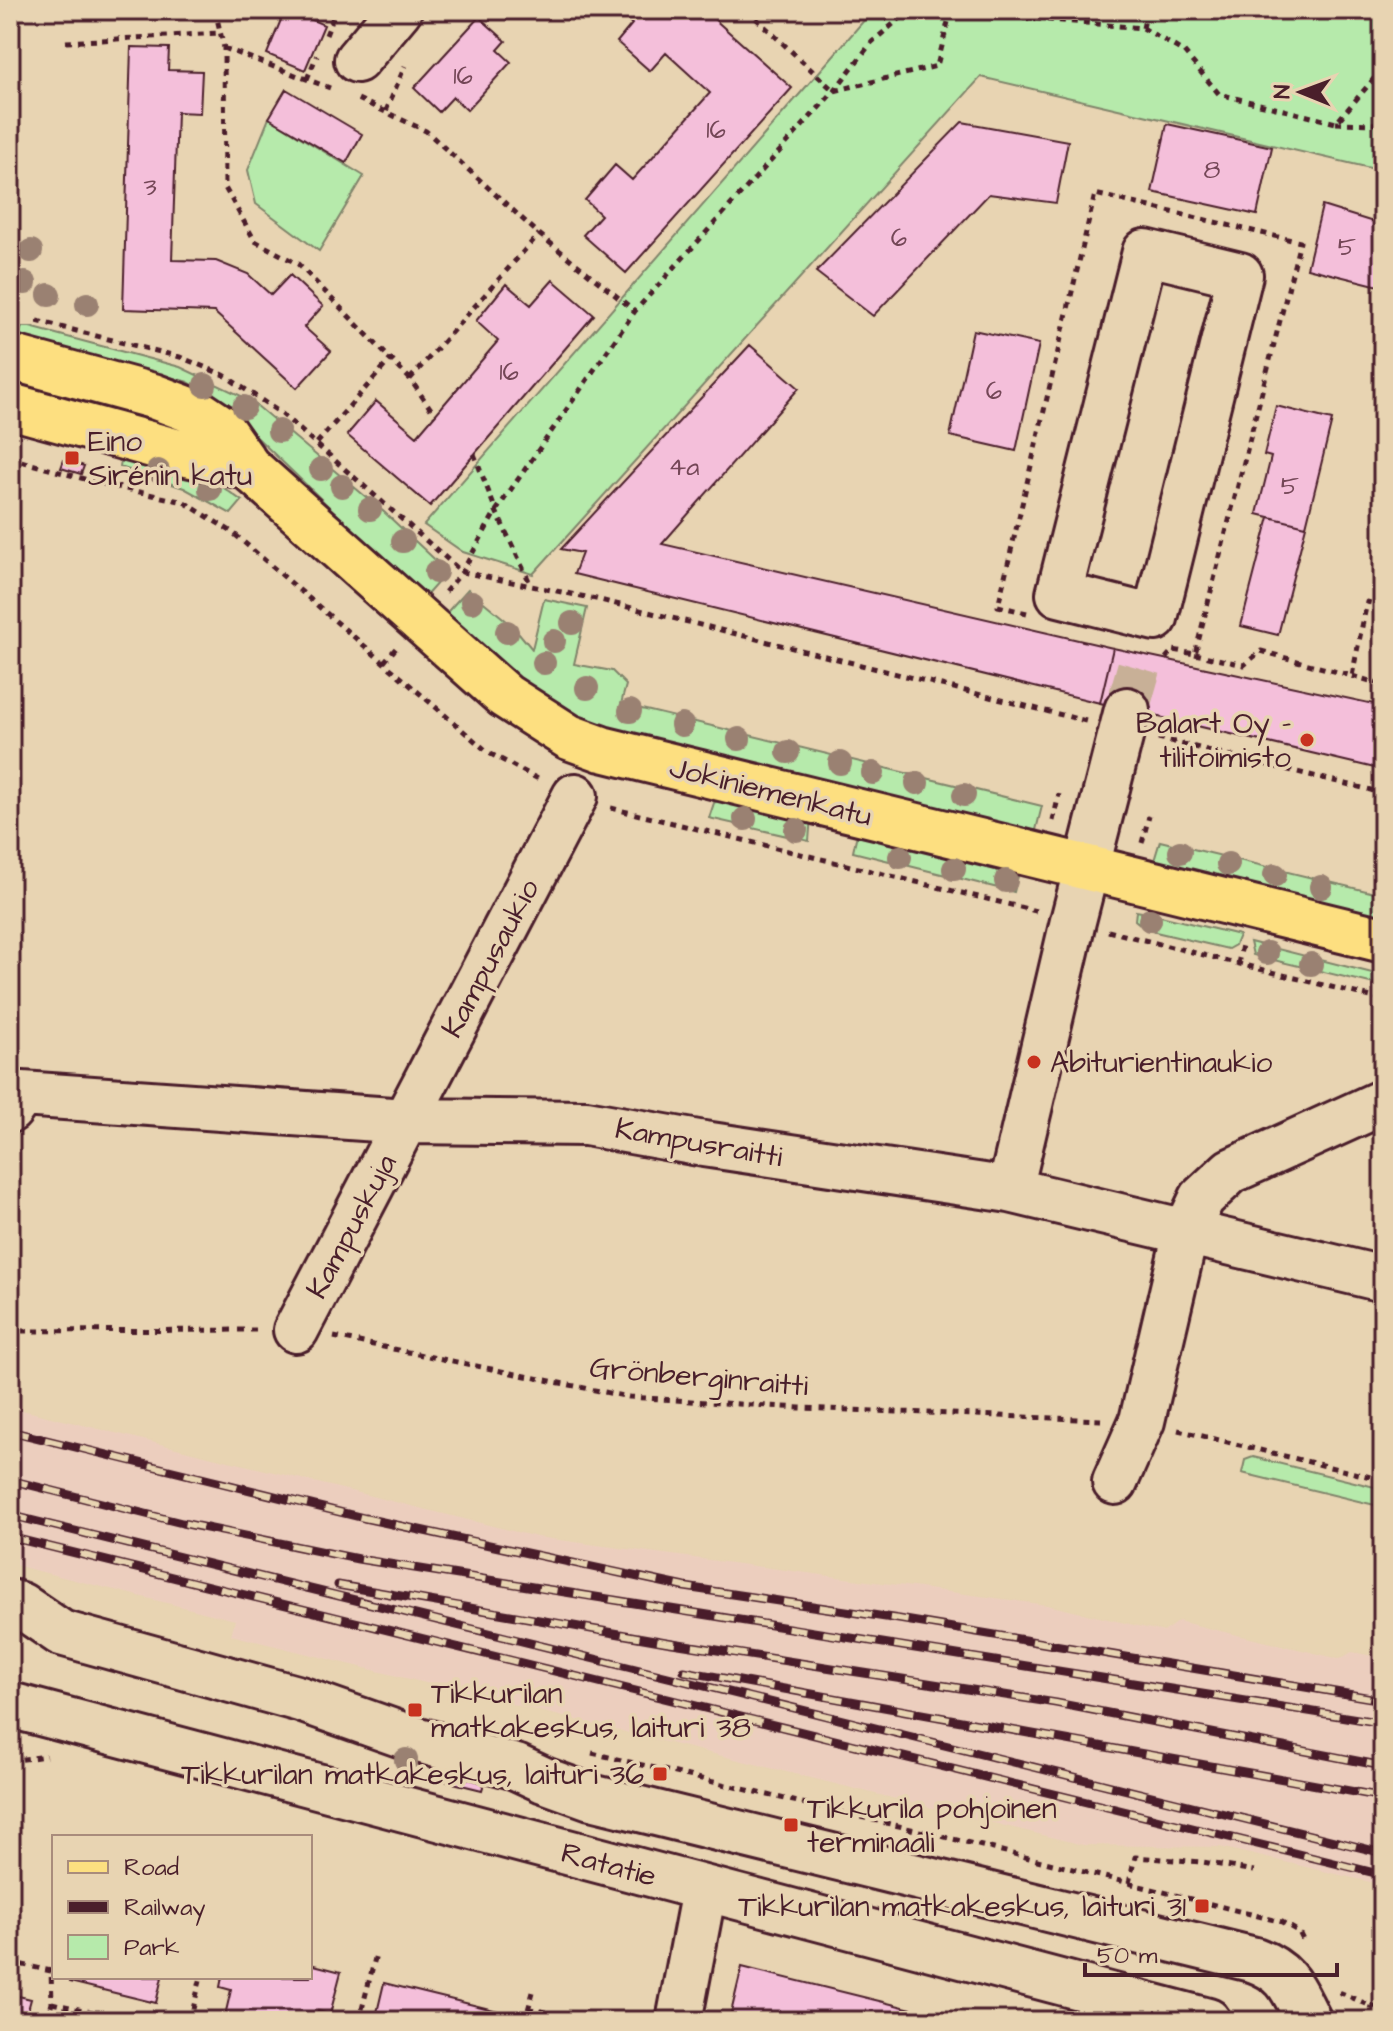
<svg xmlns="http://www.w3.org/2000/svg" width="1393" height="2031" viewBox="0 0 1393 2031" font-family="'Architects Daughter',sans-serif">
<rect width="100%" height="100%" fill="#e8d4b2"/>
<filter id="ink" filterUnits="userSpaceOnUse"><feTurbulence type="fractalNoise" baseFrequency=".0125" numOctaves="2"/><feDisplacementMap in="SourceGraphic" scale="16" xChannelSelector="R" yChannelSelector="G"/><feConvolveMatrix kernelMatrix="1 2 1 2 8 2 1 2 1" color-interpolation-filters="sRGB"/></filter>
<g filter="url(#ink)">
<path fill="#eccebe" d="M10,1407L537,1537L1047,1605L1164,1632L1178,1621L1340,1659L1352,1652L1383,1658V1885L1220,1847L1083,1845L231,1635L235,1620L10,1564Z"/>
<path fill="#b6eaab" stroke="#80846b" stroke-width="2" d="M873,10H1383V171L981,77L533,574L463,552L424,525Z
M269,118L364,176L319,251L256,204L248,170Z
M22,327H30L180,367L250,400L384,512L446,570V573L424,598L219,401L188,382L18,336Z
M21,377L143,406L199,440L18,389Z
M121,459L210,478L242,501L231,514L184,488L120,467Z
M468,589L514,627L532,649L544,599L587,608L574,664L612,671L626,685L621,704L1042,806L1035,834L587,726L544,705L440,620Z
M726,796L811,816L809,841L709,818L714,803Z
M867,830L1020,868L1014,892L853,852L856,838Z
M1160,841L1383,895V920L1153,864Z
M1136,911L1148,913L1239,935L1235,945L1228,949L1147,930L1135,920Z
M1250,942L1380,975V979L1374,984L1253,955Z
M1253,1457L1383,1489V1507L1242,1473L1245,1460Z"/>
<path fill="#f4bfda" stroke="#4a1f2b" stroke-width="2" d="M278,10H309L303,16L324,25L305,70L267,54L283,15Z
M616,10H704L792,88L626,273L583,235L601,215L585,200L615,165L632,180L710,93L666,53L650,71L617,42L632,24Z
M479,17L506,41L498,50L511,62L467,110L453,97L439,112L414,88Z
M131,47L169,48L168,70L202,71L200,113L177,112L172,260L216,261L248,274L271,295L290,275L323,306L304,327L331,351L297,388L214,312L123,309Z
M286,89L362,134L346,163L269,118Z
M962,122L1068,141L1056,203L989,194L873,316L816,272Z
M1167,124L1272,147L1257,215L1152,192Z
M1322,206L1383,225V287L1307,268Z
M553,280L594,315L430,506L347,435L376,401L417,436L498,341L476,321L506,284L531,305Z
M973,330L1039,344L1016,451L950,436Z
M750,345L799,388L662,544L1113,648L1100,703L574,574L582,553L561,549Z
M1276,406L1332,420L1306,526L1257,514L1271,457L1264,455Z
M64,460L84,466L81,474L61,468Z
M1269,517L1306,526L1278,635L1241,626Z
M1113,648L1383,706V770L1100,703Z
M439,1757L488,1770L482,1790L433,1778Z
M310,1964L341,1972L330,2014L318,2011L315,2021L224,2020L231,1990L220,1987L222,1977H310Z
M742,1967L960,2021H729Z
M71,1977H162L156,2003L70,1982Z
M384,1983L502,2012L500,2021H375Z
M10,1994L31,1999L25,2021H10Z"/>
<g fill="none" stroke-linecap="round" stroke-linejoin="round">
<path stroke="#c8b097" stroke-width="44" stroke-dasharray="44 22" stroke-linecap="butt" d="M1127,710L1143,654"/>
<g stroke="#4a1f2b" stroke-width="50">
<path id="minor" d="M357,60L399,10
M1145,252L1240,275L1155,618L1059,594Z
M10,1110L22,1094L406,1121L586,1123L704,1144L1010,1190L1383,1279
M1010,1190L1073,921L1127,710
M296,1330L575,796
M1115,1482L1142,1421L1186,1232L1202,1198L1231,1171L1383,1102
M10,1602L20,1605L61,1633L300,1699L408,1737L516,1767L544,1780L591,1797L1255,1960C1290,1973 1293,1991 1309,2021
M10,1705L1208,2021
M679,2021L704,1890"/>
</g>
<g stroke="#4a1f2b" stroke-width="50">
<path id="major" d="M10,357L153,396L201,414L219,426L248,467L505,696L569,737L602,749L1383,940
M10,406L182,453L248,467"/>
</g>
<path stroke="#4a1f2b" stroke-width="5" stroke-dasharray="6 6" stroke-linecap="butt" d="M215,10L224,48L225,188L255,241L298,264L410,379L435,415
M747,10L834,91L937,66L951,10
M988,10L1015,17L1143,28L1184,52L1219,94L1336,123L1383,68
M1143,28L1147,10
M326,35L336,10
M66,42L219,33
M224,48L330,88
M307,79L317,55
M358,99L426,131L539,234L635,311
M386,111L405,66
M1336,123L1383,124
M37,321L180,357L224,375L282,414L462,572L596,599L1086,721
M410,379L539,234
M317,443L391,359
M474,454L496,511L531,585
M10,458L95,482L184,502L232,532L489,753L542,781
M445,592L462,572L496,511L635,311L834,91L872,42L910,10
M1027,613L998,606L1095,194L1300,242L1195,654L1173,650L1165,659
M1195,654L1244,665L1261,651L1352,676L1367,602L1383,606
M384,662L396,648
M1352,676L1381,684
M1158,738L1383,793
M611,808L1036,911
M1053,821L1059,794
M1142,843L1149,816
M1108,931L1383,1000
M1238,964L1242,945
M10,1331L260,1330
M334,1337L629,1397L800,1408L1101,1420
M1178,1430L1383,1480
M592,1753L974,1844L1282,1922L1299,1932L1304,1942
M10,1761L46,1756
M1129,1883L1135,1857L1203,1862L1254,1871
M10,1962L51,1971L52,2003L47,2021
M1339,1992L1371,2006L1383,2007
M52,2003L132,2021
M528,2008L585,2021
M190,2021L201,1977
M359,2021L376,1954
M525,2021L533,1992
M1367,2021L1371,2006"/>
<use href="#minor" stroke="#e8d4b2" stroke-width="44"/>
<use href="#major" stroke="#fddf80" stroke-width="44"/>
<g stroke="#4a1f2b" stroke-width="9">
<path id="rail" d="M10,1431L364,1518L685,1587L899,1619L1383,1700
M10,1480L182,1523L358,1559L1383,1723
M10,1515L1383,1853
M10,1537L1383,1875
M338,1585L666,1642L1056,1703L1383,1766
M684,1671L1383,1797"/>
</g>
<use href="#rail" stroke="#e8d4b2" stroke-width="6" stroke-dasharray="18" stroke-linecap="butt"/>
</g>
<g fill="#9a8172">
<circle cx="31" cy="251" r="12"/>
<circle cx="25" cy="283" r="12"/>
<circle cx="49" cy="295" r="12"/>
<circle cx="87" cy="304" r="12"/>
<circle cx="205" cy="385" r="12"/>
<circle cx="244" cy="407" r="12"/>
<circle cx="279" cy="431" r="12"/>
<circle cx="321" cy="469" r="12"/>
<circle cx="158" cy="471" r="12"/>
<circle cx="342" cy="486" r="12"/>
<circle cx="210" cy="489" r="12"/>
<circle cx="370" cy="509" r="12"/>
<circle cx="403" cy="541" r="12"/>
<circle cx="436" cy="572" r="12"/>
<circle cx="472" cy="602" r="12"/>
<circle cx="572" cy="623" r="12"/>
<circle cx="507" cy="632" r="12"/>
<circle cx="554" cy="641" r="12"/>
<circle cx="544" cy="663" r="12"/>
<circle cx="587" cy="688" r="12"/>
<circle cx="630" cy="711" r="12"/>
<circle cx="682" cy="725" r="12"/>
<circle cx="739" cy="739" r="12"/>
<circle cx="788" cy="752" r="12"/>
<circle cx="840" cy="763" r="12"/>
<circle cx="873" cy="773" r="12"/>
<circle cx="917" cy="783" r="12"/>
<circle cx="964" cy="795" r="12"/>
<circle cx="745" cy="819" r="12"/>
<circle cx="796" cy="830" r="12"/>
<circle cx="1180" cy="852" r="12"/>
<circle cx="900" cy="857" r="12"/>
<circle cx="1228" cy="864" r="12"/>
<circle cx="954" cy="869" r="12"/>
<circle cx="1275" cy="875" r="12"/>
<circle cx="1006" cy="881" r="12"/>
<circle cx="1321" cy="887" r="12"/>
<circle cx="1150" cy="920" r="12"/>
<circle cx="1267" cy="953" r="12"/>
<circle cx="1311" cy="964" r="12"/>
<circle cx="406" cy="1760" r="12"/>
</g>
</g>
<g fill="#c8321e" stroke="#e8d4b2" stroke-width="3">
<rect x="64" y="450" width="16" height="16" rx="4"/>
<circle cx="1307" cy="740" r="8"/>
<circle cx="1034" cy="1062" r="8"/>
<rect x="407" y="1702" width="16" height="16" rx="4"/>
<rect x="652" y="1766" width="16" height="16" rx="4"/>
<rect x="783" y="1817" width="16" height="16" rx="4"/>
<rect x="1194" y="1898" width="16" height="16" rx="4"/>
</g>
<g text-anchor="middle" stroke-width="7" stroke-linejoin="round" paint-order="stroke">
<g font-size="26" fill="#744757">
<text x="463" y="84">16</text>
<text x="716" y="138">16</text>
<text x="1212" y="178">8</text>
<text x="150" y="195">3</text>
<text x="899" y="246">6</text>
<text x="1347" y="255">5</text>
<text x="509" y="380">16</text>
<text x="994" y="399">6</text>
<text x="684" y="475">4a</text>
<text x="1290" y="494">5</text>
</g>
<g font-size="30" fill="#4a1f2b" stroke="#e8d4b2" text-anchor="start">
<text x="88" y="451">Eino<tspan x="88" dy="34">Sirénin katu</tspan></text>
<text x="1291" y="733" text-anchor="end">Balart Oy -<tspan x="1291" dy="34">tilitoimisto</tspan></text>
<text x="1050" y="1072">Abiturientinaukio</text>
<text x="431" y="1703">Tikkurilan<tspan x="431" dy="34">matkakeskus, laituri 38</tspan></text>
<text x="644" y="1784" text-anchor="end">Tikkurilan matkakeskus, laituri 36</text>
<text x="807" y="1818">Tikkurila pohjoinen<tspan x="807" dy="34">terminaali</tspan></text>
<text x="1186" y="1916" text-anchor="end">Tikkurilan matkakeskus, laituri 31</text>
</g>
<g font-size="30" fill="#4a1f2b" stroke="#e8d4b2">
<text transform="translate(771 791) rotate(14)" y="10">Jokiniemenkatu</text>
<text transform="translate(490 958) rotate(-62)" y="10">Kampusaukio</text>
<text transform="translate(699 1142) rotate(10)" y="10">Kampusraitti</text>
<text transform="translate(351 1226) rotate(-62)" y="10">Kampuskuja</text>
<text transform="translate(699 1376) rotate(5)" y="10">Grönberginraitti</text>
<text transform="translate(609 1864) rotate(15)" y="10">Ratatie</text>
</g>
</g>
<rect width="1393" height="2031" fill="none" stroke="#e8d4b2" stroke-width="40"/>
<rect x="20" y="20" width="1353" height="1991" fill="none" stroke="#4a1f2b" stroke-width="3" filter="url(#ink)"/>
<rect x="52" y="1835" width="260" height="144" fill="#e8d4b2" stroke="#a98c7c" stroke-width="2"/>
<rect x="68" y="1861" width="40" height="12" fill="#fddf80" stroke="#a98c7c" stroke-width="2"/>
<text x="124" y="1875" font-size="24" fill="#4a1f2b">Road</text>
<rect x="68" y="1901" width="40" height="12" fill="#4a1f2b" stroke="#a98c7c" stroke-width="2"/>
<text x="124" y="1915" font-size="24" fill="#4a1f2b">Railway</text>
<rect x="68" y="1935" width="40" height="24" fill="#b6eaab" stroke="#a98c7c" stroke-width="2"/>
<text x="124" y="1955" font-size="24" fill="#4a1f2b">Park</text>
<g transform="translate(1301 92) rotate(271)" stroke="#e8d4b2" stroke-width="6" paint-order="stroke">
<path d="M0-6L14 30L0 20L-14 30Z" fill="#4a1f2b"/>
<text y="-12" font-size="22" font-weight="bold" text-anchor="middle" fill="#4a1f2b">N</text>
</g>
<path d="M1085 1963v12h252v-12" fill="none" stroke="#4a1f2b" stroke-width="4"/>
<text x="1097" y="1963" font-size="24" fill="#4a1f2b" stroke="#e8d4b2" stroke-width="6" paint-order="stroke">50 m</text>
</svg>
